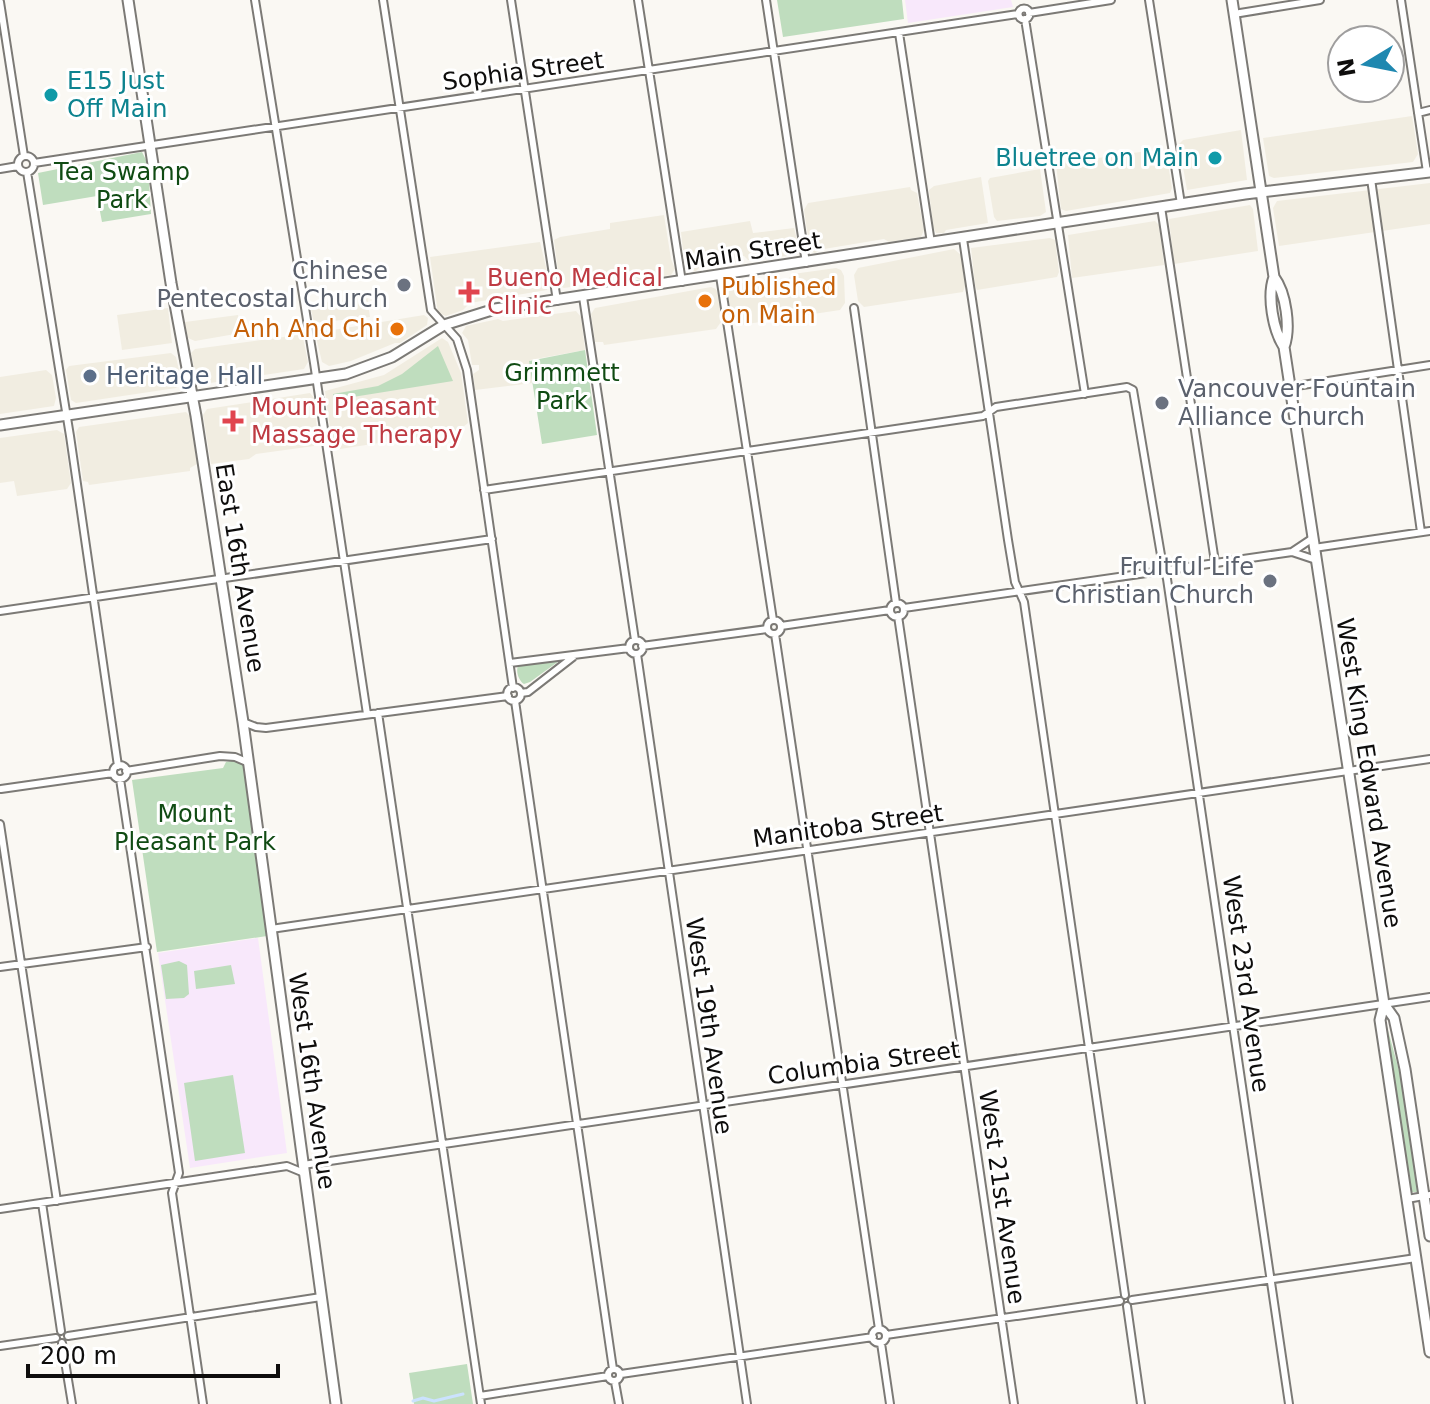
<svg xmlns="http://www.w3.org/2000/svg" width="1430" height="1404" viewBox="0 0 1430 1404" font-family="'DejaVu Sans',sans-serif">
<rect width="100%" height="100%" fill="#faf8f3"/>
<path fill="#f1ede1" d="M1412,116L1418,154L1413,162L1274,178L1269,176L1263,138Z
M1241,130L1247,180L1187,190L1179,144L1183,140Z
M1161,149L1166,152L1172,188L1170,193L1066,211L1061,209L1056,164Z
M1040,169L1046,212L1040,216L997,221L994,217L988,181L990,178Z
M981,177L988,223L946,230L944,233H936L933,227L929,190L934,186Z
M1430,183V224L1279,246L1273,208L1277,201Z
M910,187L911,190L917,193L924,230L921,237L889,242L884,239L824,249L815,253L810,251L804,210L808,203Z
M1250,205L1253,209L1258,251L1174,264L1169,219Z
M664,215L671,259L675,269L671,275L640,280L635,277L624,279L619,274L614,276L612,281L564,288L560,286L554,240L560,237L610,229V223Z
M750,221L753,233L794,228L800,251L798,255L748,260L744,256H739L736,262L699,268L696,271L688,272L685,269L681,232Z
M1155,221L1159,225L1164,265L1072,278L1068,235Z
M1050,238L1055,240L1059,272L1057,277L977,290L975,285L971,248Z
M540,242L550,284L547,290L470,303L463,310L446,316L438,313L430,257Z
M954,249L961,255L965,286L963,292L864,307L858,301L854,275L858,268Z
M836,268L841,270L844,276L845,303L840,310L740,325L733,320L727,292L730,285L768,279L772,280L789,278L793,274Z
M711,287L716,289L719,298L721,322L716,329L604,345L603,342H595L591,314L595,308Z
M367,296L370,317L314,323L310,305Z
M168,308L172,343L122,350L117,315Z
M576,311L581,317L585,350L530,360L533,383L475,390L473,374L479,370V365H472L468,340L462,333L466,326L498,319L503,321Z
M238,315L241,333L195,341L188,338L185,322Z
M424,315L428,318L427,325L400,343H395L351,361L329,366L322,362L316,337L321,332Z
M298,335L303,338L308,362L304,369L203,384L197,381L191,353L195,349Z
M442,338L448,342L461,373L468,423L463,427V430L340,449L332,442L325,391L384,375Z
M171,353L176,357L181,379L180,384L176,388L76,403L71,400L66,370L69,366Z
M46,370L52,375L56,398L54,406L0,414V377Z
M310,393L314,398L318,439L314,442V446L256,454L249,459L211,464L203,415L207,409Z
M186,412L190,416L197,464L190,468V471L89,485L88,482L83,481L76,432L79,427Z
M57,430L64,434L71,483L67,489L17,496L14,481L0,483V438Z"/>
<path fill="#f8e8fb" d="M905,0H1011L1013,7L908,23Z
M258,938L287,1153L190,1168L158,953Z"/>
<path fill="#bfddbe" d="M777,0H902L904,19L783,37Z
M142,152L148,164L151,214L102,222L97,196L43,205L38,173Z
M438,346L453,381L334,400L333,394L378,386L402,374Z
M585,350L597,435L542,444L529,361Z
M558,659L559,661L530,682L524,684C518,680 515,669 519,665Z
M237,760L243,764L267,936L157,952L132,780L223,768L226,762Z
M179,961L187,965L189,994L184,998L166,999L161,965Z
M231,965L235,984L196,989L194,971Z
M1386,1023L1403,1085L1418,1192H1411Z
M233,1075L245,1153L195,1161L184,1083Z
M467,1364L473,1404H414L409,1373Z"/>
<g fill="none" stroke-linecap="round" stroke-linejoin="round">
<path stroke="#cbe2fe" stroke-width="3" d="M413,1401L423,1398L434,1401L463,1394"/>
<g stroke="#7c7a76" stroke-width="10">
<path id="street" d="M255,0L314,363L367,714
M383,0L431,310L457,339L467,370L513,688
M511,0L557,301
M638,0L682,282
M766,0L806,263
M1149,0L1181,204
M1401,0L1427,172
M0,2L24,156
M1018.5 14a5.5 5.5 0 1 1 11 0a5.5 5.5 0 1 1-11 0Z
M1029,13L1111,0
M1234,14L1320,0
M1025,19L1085,394
M899,33L931,243
M1418,113L1430,110
M18 164a8 8 0 1 1 16 0a8 8 0 1 1-16 0Z
M34,163L1018,14
M0,169L18,166
M27,172L70,436L118,766
M1371,179L1421,532
M1161,207L1215,562
M963,239L1008,540L1015,582L1024,602L1125,1295
M720,276L773,620
M583,297L635,640
M854,308L896,603
M1290,387L1430,365
M484,490L983,416L996,407L1127,387L1133,390L1162,561L1167,579L1289,1404
M1314,548L1430,531
M1292,552L1313,538
M890 610a7 7 0 1 1 14 0a7 7 0 1 1-14 0Z
M904,608L1292,552L1316,560
M0,611L492,539
M898,616L1014,1404
M767 627a7 7 0 1 1 14 0a7 7 0 1 1-14 0Z
M781,626L890,610
M775,634L879,1329
M629 647a7 7 0 1 1 14 0a7 7 0 1 1-14 0Z
M642,646L767,629
M637,654L747,1404
M510,663L629,648
M507 694a7 7 0 1 1 14 0a7 7 0 1 1-14 0Z
M521,693L528,692L573,657
M515,701L613,1369
M378,713L481,1404
M243,722L256,727L266,728L508,696
M113 772a7 7 0 1 1 14 0a7 7 0 1 1-14 0Z
M126,771L220,756L235,757L249,763
M120,779L179,1173L172,1193L203,1404
M1,789L113,773
M0,824L57,1201
M271,929L1430,759
M0,967L147,947
M303,1165L1430,997
M1407,1199L1430,1195
M42,1203L61,1331
M0,1209L287,1166L304,1173
M1132,1300L1416,1258
M1127,1306L1141,1404
M872 1336a7 7 0 1 1 14 0a7 7 0 1 1-14 0Z
M886,1335L1120,1301
M68,1336L321,1297
M62,1343L72,1404
M881,1343L890,1404
M0,1346L56,1338
M608 1375a6 6 0 1 1 12 0a6 6 0 1 1-12 0Z
M621,1374L873,1337
M615,1382L619,1404
M480,1396L608,1376"/>
</g>
<g stroke="#7c7a76" stroke-width="13">
<path id="secondary" d="M128,0L171,283L196,416L243,722L336,1404
M1232,0L1274,277C1286,293 1291,328 1284,347
M1274,277C1267,296 1273,330 1284,347L1384,1004L1380,1020L1430,1352
M0,425L346,374L392,357L444,325L495,309L1245,194L1430,172
M1384,1004L1394,1018L1405,1069L1430,1236"/>
</g>
<use href="#street" stroke="#fff" stroke-width="6"/>
<use href="#secondary" stroke="#fff" stroke-width="9"/>
</g>
<g fill="#0f9aa8" stroke="#fff" stroke-width="3">
<circle cx="51" cy="95" r="8"/>
<circle cx="1215" cy="158" r="8"/>
</g>
<g fill="#6b7280" stroke="#fff" stroke-width="3">
<circle cx="404" cy="285" r="8"/>
<circle cx="1162" cy="403" r="8"/>
<circle cx="1270" cy="581" r="8"/>
</g>
<g fill="#e0444e" stroke="#fff" stroke-width="3">
<path d="M465 280h8v8h8v8h-8v8h-8v-8h-8v-8h8z"/>
<path d="M229 409h8v8h8v8h-8v8h-8v-8h-8v-8h8z"/>
</g>
<g fill="#e8710a" stroke="#fff" stroke-width="3">
<circle cx="705" cy="301" r="8"/>
<circle cx="397" cy="329" r="8"/>
</g>
<circle fill="#5c6f8a" stroke="#fff" stroke-width="3" cx="90" cy="376" r="8"/>
<g text-anchor="middle" stroke-width="6" stroke-linejoin="round" paint-order="stroke">
<g font-size="24" fill="#0e0d0c" stroke="#fff">
<text transform="translate(523 71) rotate(-8)" y="8">Sophia Street</text>
<text transform="translate(753 251) rotate(-9)" y="8">Main Street</text>
<text transform="translate(240 568) rotate(81)" y="8">East 16th Avenue</text>
<text transform="translate(1369 773) rotate(81)" y="8">West King Edward Avenue</text>
<text transform="translate(848 826) rotate(-8)" y="8">Manitoba Street</text>
<text transform="translate(1246 984) rotate(82)" y="8">West 23rd Avenue</text>
<text transform="translate(709 1026) rotate(82)" y="8">West 19th Avenue</text>
<text transform="translate(864 1063) rotate(-8)" y="8">Columbia Street</text>
<text transform="translate(312 1081) rotate(82)" y="8">West 16th Avenue</text>
<text transform="translate(1002 1197) rotate(82)" y="8">West 21st Avenue</text>
</g>
<g font-size="24" fill="#0d838f" stroke="#fff" text-anchor="start">
<text x="67" y="89">E15 Just<tspan x="67" dy="28">Off Main</tspan></text>
<text x="1199" y="166" text-anchor="end">Bluetree on Main</text>
</g>
<g font-size="24" fill="#104b13" stroke="#fff">
<text x="122" y="180">Tea Swamp<tspan x="122" dy="28">Park</tspan></text>
<text x="562" y="381">Grimmett<tspan x="562" dy="28">Park</tspan></text>
<text x="195" y="822">Mount<tspan x="195" dy="28">Pleasant Park</tspan></text>
</g>
<g font-size="24" fill="#5b616d" stroke="#fff" text-anchor="end">
<text x="388" y="279">Chinese<tspan x="388" dy="28">Pentecostal Church</tspan></text>
<text x="1178" y="397" text-anchor="start">Vancouver Fountain<tspan x="1178" dy="28">Alliance Church</tspan></text>
<text x="1254" y="575">Fruitful Life<tspan x="1254" dy="28">Christian Church</tspan></text>
</g>
<g font-size="24" fill="#be3a42" stroke="#fff" text-anchor="start">
<text x="487" y="286">Bueno Medical<tspan x="487" dy="28">Clinic</tspan></text>
<text x="251" y="415">Mount Pleasant<tspan x="251" dy="28">Massage Therapy</tspan></text>
</g>
<g font-size="24" fill="#c56008" stroke="#fff" text-anchor="start">
<text x="721" y="295">Published<tspan x="721" dy="28">on Main</tspan></text>
<text x="381" y="337" text-anchor="end">Anh And Chi</text>
</g>
<g font-size="24" fill="#4e5e75" stroke="#fff" text-anchor="start">
<text x="106" y="384">Heritage Hall</text>
</g>
</g>
<g transform="translate(1366 64) rotate(260)"><circle r="38" fill="#ffffff" stroke="#9f9e9e" stroke-width="2"/>
<path d="M0-6L14 30L0 20L-14 30Z" fill="#1f88b0"/>
<text y="-12" font-size="22" font-weight="bold" text-anchor="middle" fill="#0e0d0c">N</text>
</g>
<path d="M28 1364v12h250v-12" fill="none" stroke="#0e0d0c" stroke-width="4"/>
<text x="40" y="1364" font-size="24" fill="#0e0d0c" stroke="#ffffff" stroke-width="6" paint-order="stroke">200 m</text>
</svg>
